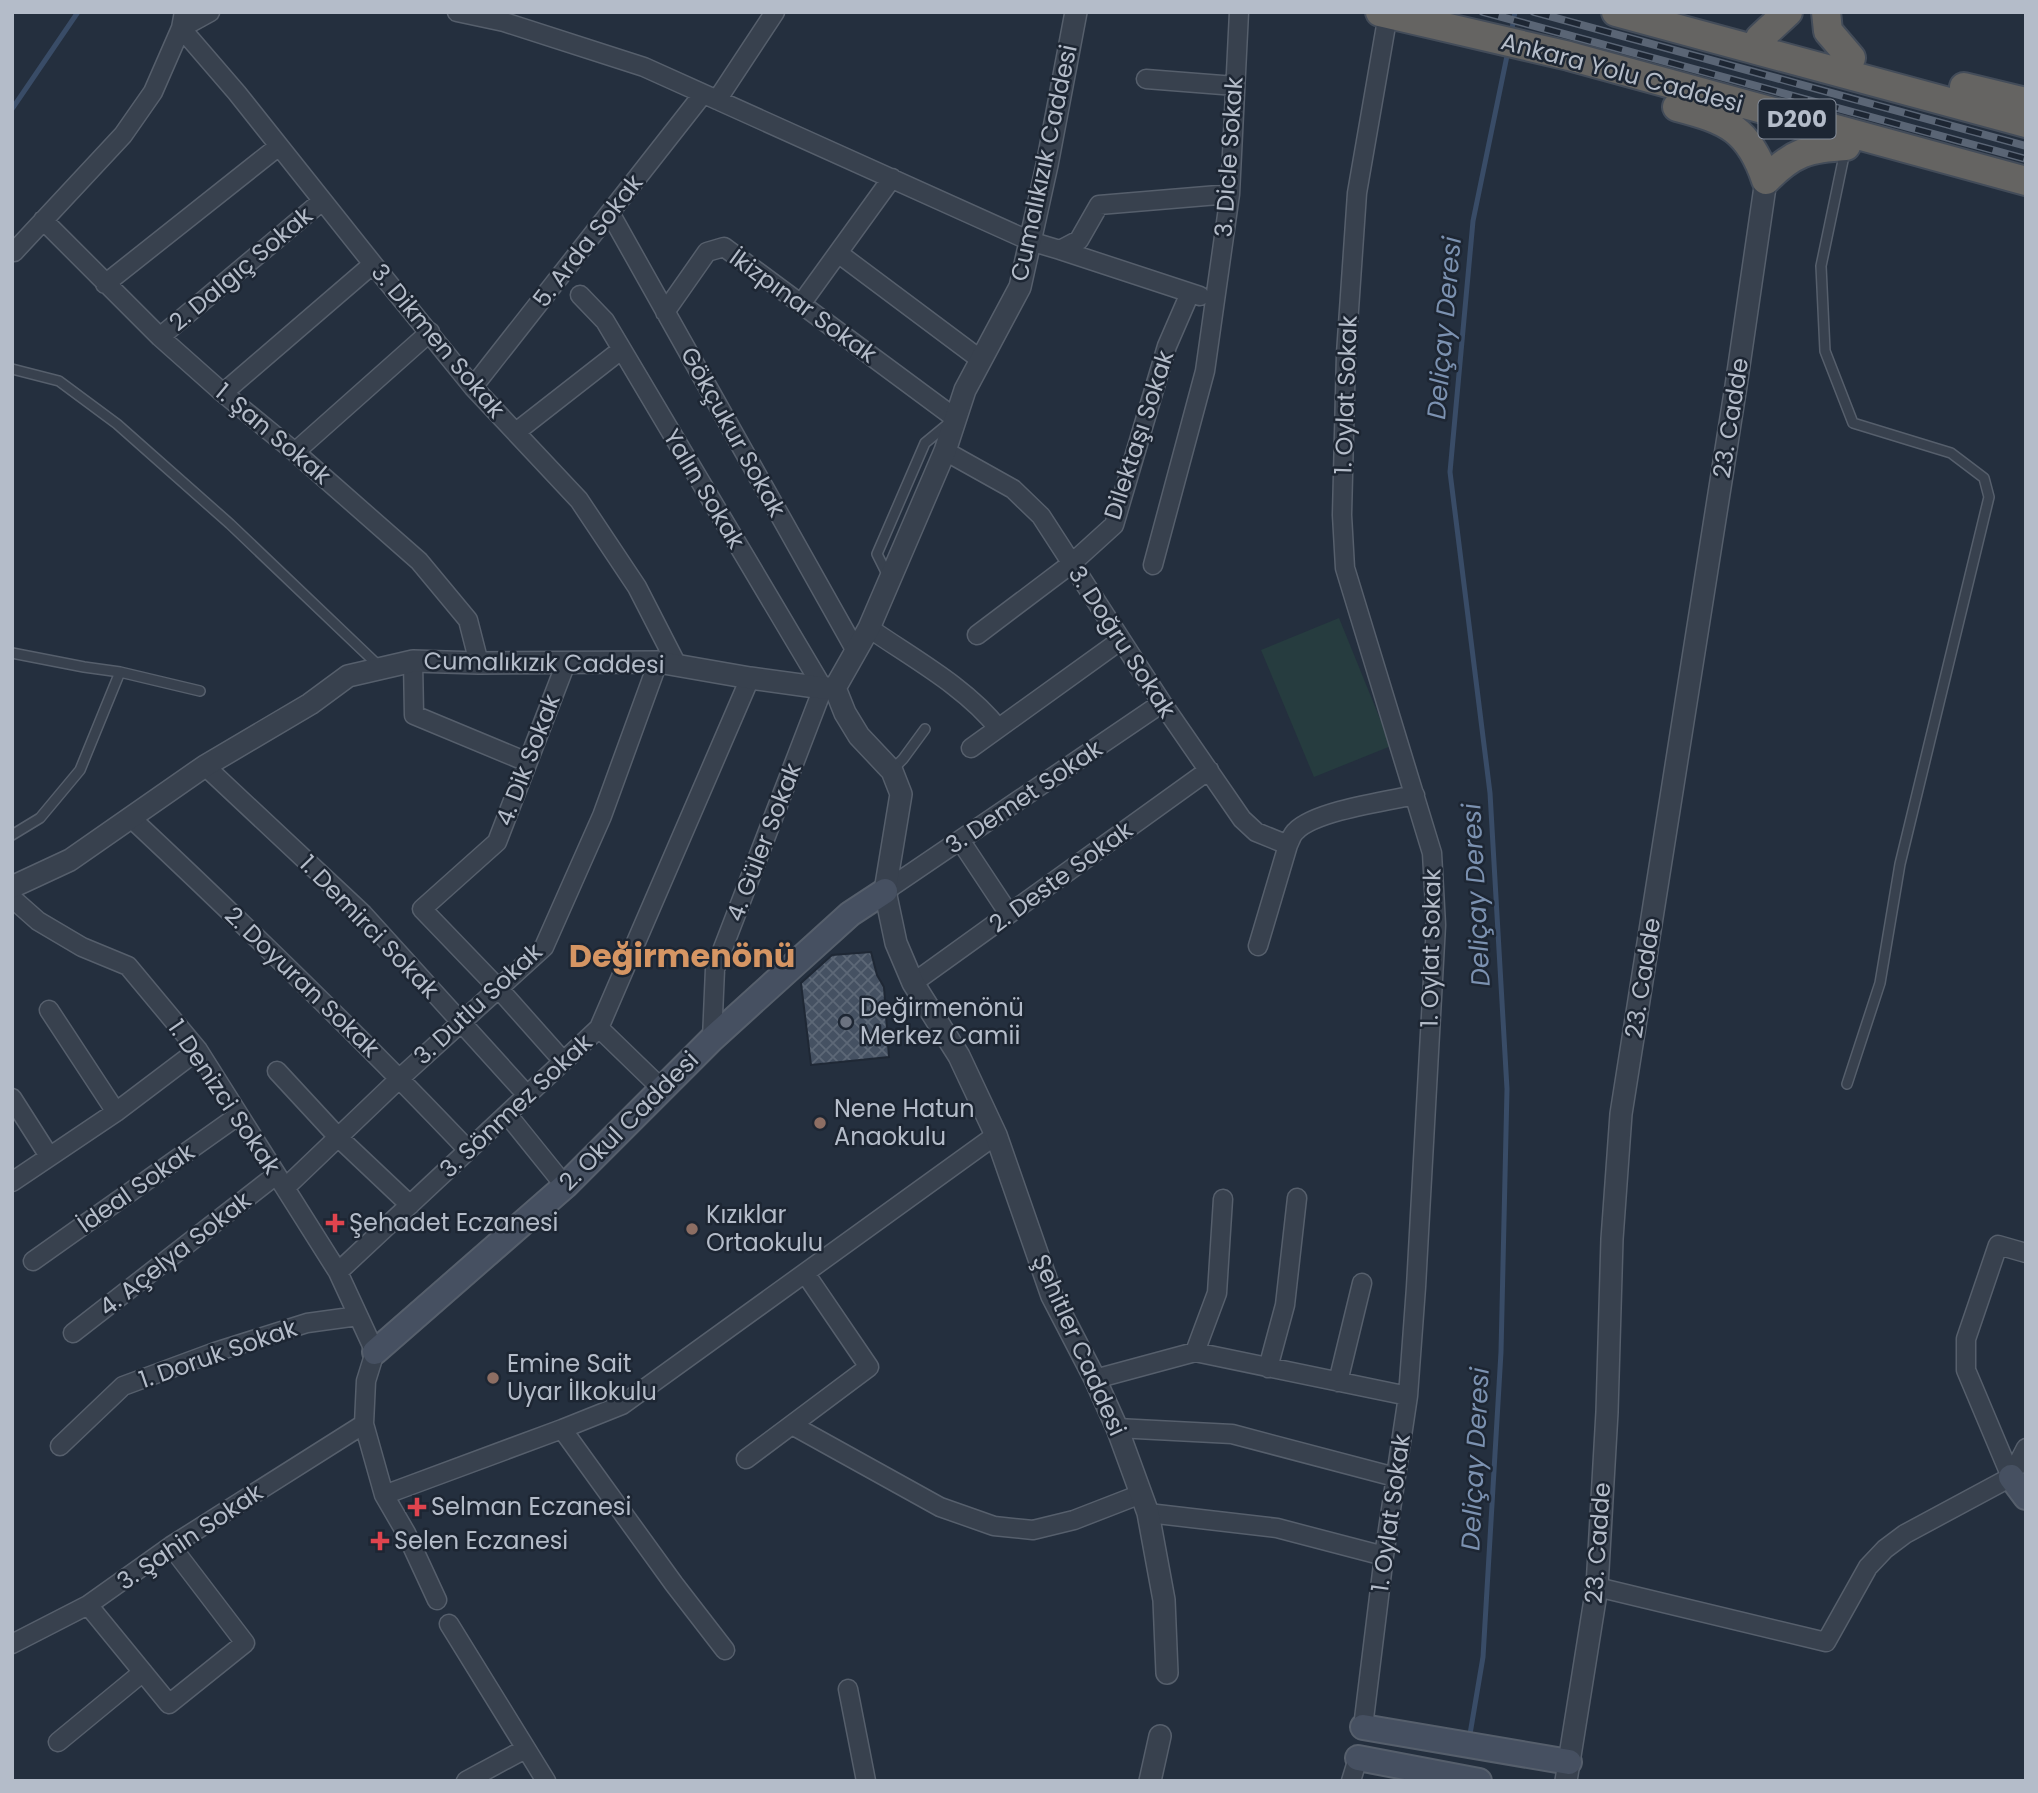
<svg xmlns="http://www.w3.org/2000/svg" width="2038" height="1793" viewBox="0 0 2038 1793" font-family="Poppins,sans-serif">
<defs>
<pattern id="building-cross-hatch" width="8" height="8" patternUnits="userSpaceOnUse" patternTransform="scale(1.75)"><rect width="8" height="8" fill="#455162"/><path d="M0 0l8 8M0 8l8-8" fill="none" stroke="#5d6877"/></pattern>
</defs>
<rect width="100%" height="100%" fill="#242f3e"/>
<path fill="#263c3f" d="M1339,618L1391,746L1314,777L1261,650Z"/>
<g fill="none" stroke-linecap="round" stroke-linejoin="round">
<path stroke="#394c67" stroke-width="5" d="M1511,34L1515,12
M12,109L78,12
M1469,1740L1483,1657L1501,1352L1507,1089L1490,793L1450,472L1473,221L1508,51"/>
</g>
<path fill="url(#building-cross-hatch)" stroke="#1f2835" stroke-width="2" d="M871,952L877,975L884,987L889,1057L811,1065L801,983L832,955Z"/>
<g fill="none" stroke-linecap="round" stroke-linejoin="round">
<g stroke="#565f6c" stroke-width="12">
<path id="service" d="M1845,151L1821,266L1825,351L1853,423L1951,453L1984,478L1989,497L1900,864L1880,983L1847,1084
M12,369L59,381L117,424L230,524L380,667
M888,576L877,554L925,443L948,424
M12,653L84,667L120,672L200,691
M893,769L903,759L925,729
M12,835L40,818L80,770L120,672"/>
</g>
<g stroke="#565f6c" stroke-width="21">
<path id="minor" d="M210,12L181,28L237,93L373,264L473,387L579,500L637,587L677,665
M457,12L504,22L644,67L1030,241L1060,250L1079,240L1099,205L1230,194
M1146,79L1235,86
M717,100L775,12
M610,213L856,651
M43,220L160,337L223,393L295,452L419,561L468,620L479,663
M1060,250L1200,296
M14,252L123,135L153,92L181,28L184,12
M838,253L981,360
M105,284L279,146
M580,295L605,321L823,688L715,969L712,1039
M801,304L892,178
M665,312L707,252L724,247L955,418
M160,337L322,201
M473,387L703,94
M223,393L373,264
M516,432L621,350
M945,451L1013,489L1041,516L1162,703L1242,819L1256,832L1288,845
M295,452L430,332
M1153,565L1205,371L1230,194L1239,12
M869,628C912,658 966,687 998,728
M977,635L1071,564L1114,525L1167,346L1190,293
M413,661L414,715L527,762
M971,748L1121,640
M205,766L363,914L527,1095
M131,818C246,926 359,1035 468,1150
M960,840L1009,914
M885,891L1162,703
M12,898L38,921L82,947L128,966L198,1050L338,1272L375,1352L366,1381L364,1424L384,1495L406,1533L437,1600
M1258,946L1288,845C1290,841 1292,834 1296,831C1315,811 1387,801 1415,795
M913,983L1209,770
M49,1010L116,1112
M599,1028L662,1089
M563,1061L499,989L422,909L497,842L566,663
M277,1071L338,1137L410,1205
M12,1098L49,1156
M507,1114L565,1186
M12,1182L116,1112L198,1050
M285,1188L400,1078L544,947L602,816L658,662
M33,1261L239,1115
M338,1272L599,1028L750,678
M73,1333L276,1175
M1195,1352L1217,1293L1223,1199
M1268,1368L1285,1305L1297,1198
M1095,1379L1195,1352L1408,1396
M1338,1382L1362,1283
M792,1425L940,1507L994,1526L1033,1530L1074,1520L1141,1494
M1117,1428L1232,1434L1395,1477
M562,1429L674,1584L725,1650
M60,1446L123,1386L215,1352L307,1323L358,1316
M746,1459L869,1367L805,1273
M2011,1477L1966,1370V1339L1998,1245L2026,1253
M384,1495L562,1429L622,1405L996,1135
M1148,1513L1277,1528L1384,1556
M1597,1587L1826,1642L1868,1567L1885,1549L1905,1534L2011,1477L2026,1448
M88,1605L169,1704L245,1643L171,1546
M449,1624L546,1781
M12,1644L88,1605L171,1546L364,1424
M848,1689L866,1781
M1363,1727L1384,1556L1408,1396L1416,1287L1436,925L1432,853L1345,568L1342,515L1346,354L1357,193L1388,14
M58,1742L143,1672
M466,1781L525,1749
M1351,1781L1358,1758"/>
</g>
<g stroke="#565f6c" stroke-width="24">
<path id="tertiary" d="M835,688L845,713L859,736L892,771L901,794L885,891L896,943L913,983L959,1056L996,1135L1052,1296L1095,1379L1117,1428L1148,1513L1164,1600L1167,1673
M12,887L70,860L205,766L310,704L348,676L413,661L479,663L658,662L750,678L823,688H835L869,628L945,451L965,390L1020,287L1047,165L1076,12
M1150,1781L1160,1736
M1566,1781L1597,1587L1607,1412L1612,1239L1621,1114L1736,386L1766,180"/>
</g>
<g stroke="#565f6c" stroke-width="28">
<path id="secondary" d="M375,1352L565,1186L712,1039L850,914L885,891
M2011,1477L2026,1497
M1363,1727L1569,1762
M1358,1758L1479,1781"/>
</g>
<g stroke="#434c59" stroke-width="32">
<path id="trunk" d="M1380,12L1569,56L2026,181
M1616,12L2026,123
M1826,12L1828,31L1851,58
M1760,38L1788,12
M1964,87L2026,102
M1677,107C1727,120 1749,129 1766,180C1793,152 1809,148 1846,146"/>
</g>
<use href="#service" stroke="#38414e" stroke-width="9"/>
<use href="#minor" stroke="#38414e" stroke-width="18"/>
<use href="#tertiary" stroke="#38414e" stroke-width="21"/>
<use href="#secondary" stroke="#465061" stroke-width="24"/>
<use href="#trunk" stroke="#656462" stroke-width="28"/>
<g stroke="#5a6575" stroke-width="8">
<path id="rail" d="M1483,12L2026,159
M1534,12L2026,146"/>
</g>
<use href="#rail" stroke="#1d2633" stroke-width="5" stroke-dasharray="16" stroke-linecap="butt"/>
</g>
<circle fill="#6b7280" stroke="#1d2633" stroke-width="2.5" cx="846" cy="1022" r="7"/>
<g fill="#8d6e63" stroke="#1d2633" stroke-width="2.5">
<circle cx="820" cy="1123" r="7"/>
<circle cx="692" cy="1229" r="7"/>
<circle cx="493" cy="1378" r="7"/>
</g>
<g fill="#e0444e" stroke="#1d2633" stroke-width="2.5">
<path d="M331.5 1212.5h7v7h7v7h-7v7h-7v-7h-7v-7h7z"/>
<path d="M413.5 1496.5h7v7h7v7h-7v7h-7v-7h-7v-7h7z"/>
<path d="M376.5 1530.5h7v7h7v7h-7v7h-7v-7h-7v-7h7z"/>
</g>
<g text-anchor="middle" stroke-width="5" stroke-linejoin="round" paint-order="stroke">
<rect fill="#1d2633" stroke="#878f9c" stroke-width="2" x="1758.5" y="99.5" width="77" height="39" rx="5"/>
<g font-size="23" font-weight="bold" fill="#b4bcc9">
<text x="1797" y="127">D200</text>
</g>
<g font-size="24" fill="#b4bcc9" stroke="#1d2633">
<text transform="translate(1622 73) rotate(15)" y="8">Ankara Yolu Caddesi</text>
<text transform="translate(1229 157) rotate(-86)" y="8">3. Dicle Sokak</text>
<text transform="translate(1044 163) rotate(-78)" y="8">Cumalıkızık Caddesi</text>
<text transform="translate(588 241) rotate(-52)" y="8">5. Arda Sokak</text>
<text transform="translate(241 269) rotate(-40)" y="8">2. Dalgıç Sokak</text>
<text transform="translate(803 306) rotate(36)" y="8">İkizpınar Sokak</text>
<text transform="translate(438 341) rotate(50)" y="8">3. Dikmen Sokak</text>
<text transform="translate(1346 395) rotate(-88)" y="8">1. Oylat Sokak</text>
<text transform="translate(1731 418) rotate(-81)" y="8">23. Cadde</text>
<text transform="translate(733 432) rotate(61)" y="8">Gökçukur Sokak</text>
<text transform="translate(273 434) rotate(40)" y="8">1. Şan Sokak</text>
<text transform="translate(1139 435) rotate(-72)" y="8">Dilektaşı Sokak</text>
<text transform="translate(704 489) rotate(59)" y="8">Yalın Sokak</text>
<text transform="translate(1122 642) rotate(57)" y="8">3. Doğru Sokak</text>
<text transform="translate(544 663) rotate(1)" y="8">Cumalıkızık Caddesi</text>
<text transform="translate(528 760) rotate(-69)" y="8">4. Dik Sokak</text>
<text transform="translate(1024 797) rotate(-34)" y="8">3. Demet Sokak</text>
<text transform="translate(764 842) rotate(-69)" y="8">4. Güler Sokak</text>
<text transform="translate(1061 877) rotate(-36)" y="8">2. Deste Sokak</text>
<text transform="translate(369 927) rotate(46)" y="8">1. Demirci Sokak</text>
<text transform="translate(1431 948) rotate(-89)" y="8">1. Oylat Sokak</text>
<text transform="translate(1643 978) rotate(-81)" y="8">23. Cadde</text>
<text transform="translate(302 982) rotate(44)" y="8">2. Doyuran Sokak</text>
<text transform="translate(478 1004) rotate(-43)" y="8">3. Dutlu Sokak</text>
<text transform="translate(224 1097) rotate(56)" y="8">1. Denizci Sokak</text>
<text transform="translate(516 1106) rotate(-43)" y="8">3. Sönmez Sokak</text>
<text transform="translate(629 1121) rotate(-45)" y="8">2. Okul Caddesi</text>
<text transform="translate(136 1188) rotate(-35)" y="8">İdeal Sokak</text>
<text transform="translate(175 1254) rotate(-38)" y="8">4. Açelya Sokak</text>
<text transform="translate(1079 1345) rotate(66)" y="8">Şehitler Caddesi</text>
<text transform="translate(218 1354) rotate(-19)" y="8">1. Doruk Sokak</text>
<text transform="translate(1391 1513) rotate(-82)" y="8">1. Oylat Sokak</text>
<text transform="translate(190 1537) rotate(-34)" y="8">3. Şahin Sokak</text>
<text transform="translate(1598 1543) rotate(-86)" y="8">23. Cadde</text>
</g>
<g font-size="24" fill="#b4bcc9" stroke="#1d2633" text-anchor="start">
<text x="860" y="1016">Değirmenönü<tspan x="860" dy="28">Merkez Camii</tspan></text>
<text x="834" y="1117">Nene Hatun<tspan x="834" dy="28">Anaokulu</tspan></text>
<text x="706" y="1223">Kızıklar<tspan x="706" dy="28">Ortaokulu</tspan></text>
<text x="349" y="1231">Şehadet Eczanesi</text>
<text x="507" y="1372">Emine Sait<tspan x="507" dy="28">Uyar İlkokulu</tspan></text>
<text x="431" y="1515">Selman Eczanesi</text>
<text x="394" y="1549">Selen Eczanesi</text>
</g>
<g font-size="26" font-style="italic" fill="#7c92b1" stroke="#1d2633">
<text transform="translate(1444 328) rotate(-85)" y="9">Deliçay Deresi</text>
<text transform="translate(1476 895) rotate(-93)" y="9">Deliçay Deresi</text>
<text transform="translate(1475 1459) rotate(-87)" y="9">Deliçay Deresi</text>
</g>
<g font-size="32" font-weight="bold" fill="#d59563" stroke="#1d2633">
<text x="682" y="967">Değirmenönü</text>
</g>
</g>
<rect width="2038" height="1793" fill="none" stroke="#b4bcc9" stroke-width="28"/>
</svg>
